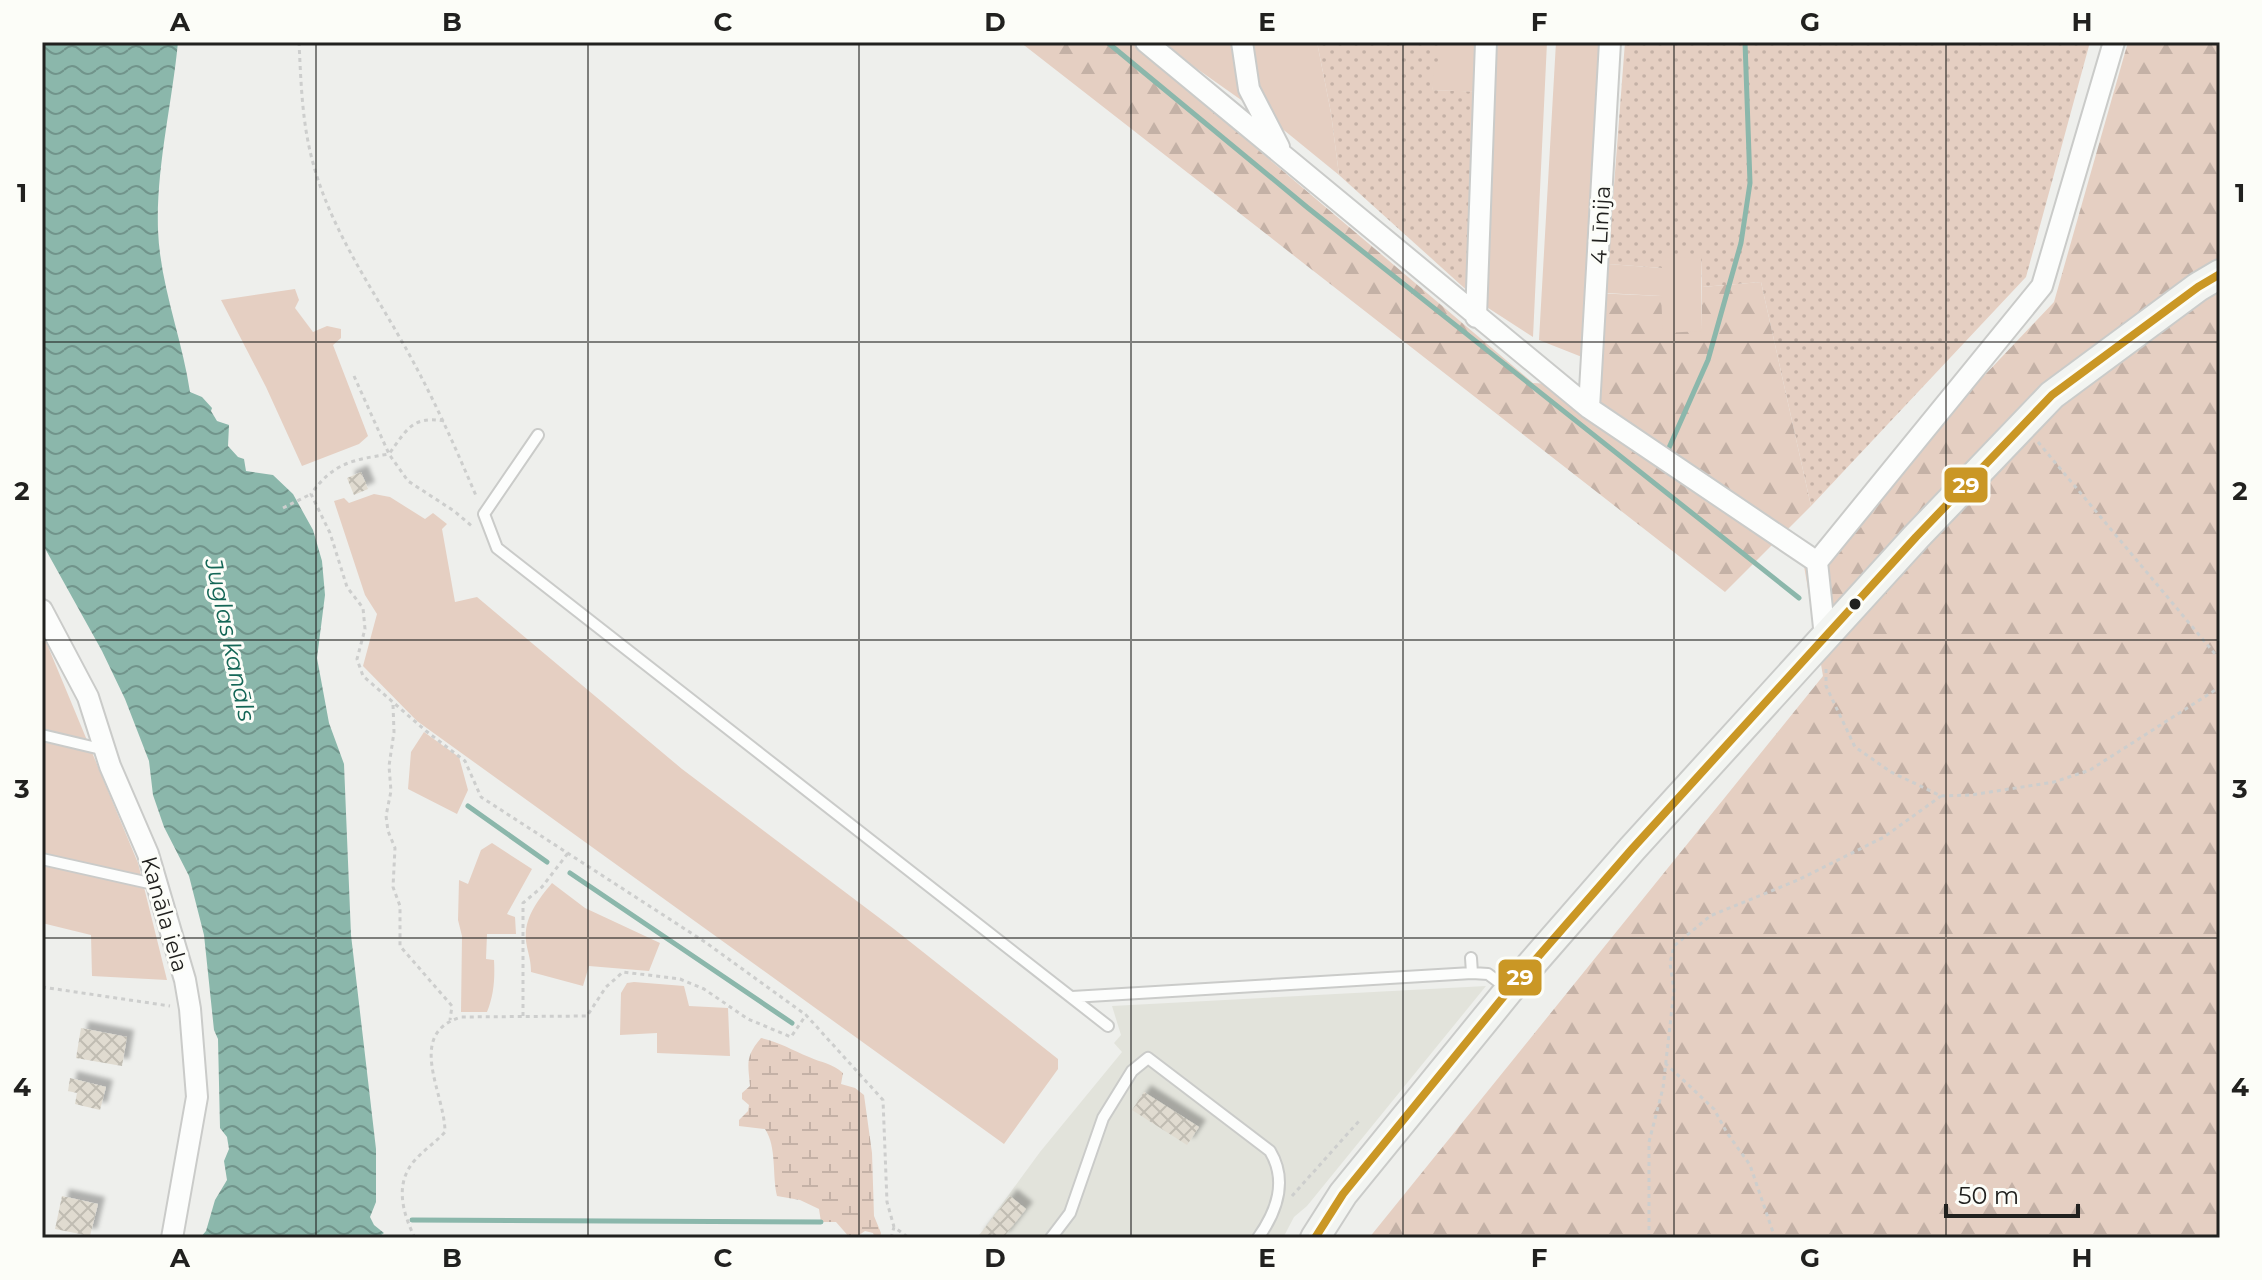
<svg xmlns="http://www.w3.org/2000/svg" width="2262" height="1280" viewBox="0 0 2262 1280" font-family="Montserrat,sans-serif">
<defs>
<pattern id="grass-dots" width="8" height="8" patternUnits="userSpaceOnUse" patternTransform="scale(2)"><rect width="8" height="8" fill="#e5cfc2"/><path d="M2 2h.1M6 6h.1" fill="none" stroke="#c4b1a6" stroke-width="1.8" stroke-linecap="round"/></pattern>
<pattern id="forest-firs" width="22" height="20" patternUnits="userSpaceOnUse" patternTransform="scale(2)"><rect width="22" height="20" fill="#e5cfc2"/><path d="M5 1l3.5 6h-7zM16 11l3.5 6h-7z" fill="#c4b1a6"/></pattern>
<pattern id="wetland-marsh" width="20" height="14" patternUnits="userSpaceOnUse" patternTransform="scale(2)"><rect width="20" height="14" fill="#e5cfc2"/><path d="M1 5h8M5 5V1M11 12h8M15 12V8" fill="none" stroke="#c4b1a6"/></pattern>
<pattern id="water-waves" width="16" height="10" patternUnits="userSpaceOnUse" patternTransform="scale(2)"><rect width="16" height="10" fill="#8bb7ab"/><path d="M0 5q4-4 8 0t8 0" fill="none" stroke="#71948b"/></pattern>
<pattern id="building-cross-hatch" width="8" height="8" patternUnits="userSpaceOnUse" patternTransform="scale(2)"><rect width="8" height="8" fill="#e0dbd0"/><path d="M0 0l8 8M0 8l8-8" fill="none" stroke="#c0bcb2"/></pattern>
<filter id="shadow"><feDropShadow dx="7" dy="-7" stdDeviation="2" flood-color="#0004"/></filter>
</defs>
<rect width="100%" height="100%" fill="#eeefec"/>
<path fill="#e2e3db" d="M1486,986L1307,1206L1294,1217L1283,1238H977L1040,1152L1122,1052L1114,1043L1121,1035L1112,1006Z"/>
<path fill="url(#grass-dots)" d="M1317,42H1439V63L1432,90L1490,92L1482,304L1339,175L1331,113Z
M1625,42H2090L2026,277L1811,506L1761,282L1702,287L1701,258L1662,268L1608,264Z"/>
<path fill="url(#forest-firs)" d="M1020,42H1143L1164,70L1533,383L1584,386L1593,293L1661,296L1702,331V287L1761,282L1811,506L1725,592Z
M2128,42H2220V1238H1369L1823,676L1804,566L2054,302Z"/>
<path fill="url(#wetland-marsh)" d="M761,1038C779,1042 792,1050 809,1057C822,1063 832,1063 843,1073L841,1084L855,1088L864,1095L872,1153L874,1216L881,1233L880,1238H875L873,1233L865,1231L856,1237L850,1238L836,1222H821L819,1209L800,1200L777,1196C772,1175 777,1147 765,1129L739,1126V1120L748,1111L749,1105L742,1099V1093L750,1086C748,1063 745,1057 761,1038Z"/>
<path fill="#e5cfc2" d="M1159,42H1317L1331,113L1339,175L1285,131Z
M1439,42H1480L1479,92L1432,90L1434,67L1439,63Z
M1492,42H1547L1533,337L1482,304Z
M1556,42H1609L1587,359L1539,340Z
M1701,257L1702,331L1663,333L1661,296L1605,293L1608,264L1662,268L1664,258Z
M295,289L299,300L295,308L313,332L327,326L341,329V338L333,345L368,436L359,444L302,466L266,387L221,300Z
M374,494L390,497L425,519L433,513L447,524L442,529L455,602L477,597L682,769L894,929L1058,1059V1069L1004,1144L417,721L363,666L377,614L365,595L334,501L344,498L349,503Z
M42,632L138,863L167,980L92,976L91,935L42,923Z
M424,732L459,757L468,790L457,814L408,789L411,752Z
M492,843L532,869L507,914L515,917L516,934H487L486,959L494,960C495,978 494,995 487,1012H461L462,936L458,920L459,880L468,884L481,850Z
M552,883L585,908L660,943L649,971L589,966L583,986L531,972C531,962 529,956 527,947C521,921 537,901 552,883Z
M634,982L684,986L689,1006L728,1008L730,1056L657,1053V1033L620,1035L621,993L627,983Z"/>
<path fill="url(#water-waves)" d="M42,42H178C172,105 156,167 158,230C160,285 182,338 190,392L202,397L212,408L211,411L217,421L229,425L228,446L238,457L244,459L246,471L273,475L293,494L313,530L322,561L325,595L317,658L329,723L344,764L351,935L376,1149V1202L370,1217L374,1225L384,1233L377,1238H200L206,1231L215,1200L227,1180L224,1161L229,1149L227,1137L220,1128L218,1039L214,1030L204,935L189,876L164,827L153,795L149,761L125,699L102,651L42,543Z"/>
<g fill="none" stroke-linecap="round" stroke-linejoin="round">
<path stroke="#8bb7ab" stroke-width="5" d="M1107,42L1308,208L1799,598
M1672,453L1668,450L1708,360L1741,243L1750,183L1745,42
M468,806L547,862
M570,873L792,1023
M412,1220L821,1222"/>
</g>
<path fill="url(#building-cross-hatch)" filter="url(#shadow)" d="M361,472L368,489L354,495L347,478Z
M81,1028L127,1037L122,1066L76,1058Z
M70,1078L106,1087L100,1110L75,1104L77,1093L68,1091Z
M1144,1092L1199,1127L1187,1145L1132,1110Z
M62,1196L98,1204L90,1236L55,1229Z
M1010,1196L1026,1209L1003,1238H977Z"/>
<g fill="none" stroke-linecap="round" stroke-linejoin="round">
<g stroke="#cacbc9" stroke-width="14">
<path id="lane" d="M538,435L484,514L497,548L1108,1026
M42,735L105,750
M42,859L158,885
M1471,958L1472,973
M1072,997L1472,973L1488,974L1508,989
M1051,1238L1070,1213L1103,1118L1132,1071L1148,1058L1270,1151C1288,1181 1277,1211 1258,1238"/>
</g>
<g stroke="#cacbc9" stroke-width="24">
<path id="street" d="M1146,42L1589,408L1817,562L1825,637
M1242,42L1249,89L1279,147
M1476,317L1486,42
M1589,408L1610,42
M1817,562L2042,286L2114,42
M42,610L88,697L110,766L148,854L185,980L190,1009L197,1097L172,1238"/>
</g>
<g stroke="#cacbc9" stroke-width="32">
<path id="secondary" d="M1315,1238L1343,1194L1509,990L1632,849L1916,537L2052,395L2198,287L2220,274"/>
</g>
<path stroke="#cdcecd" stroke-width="3" stroke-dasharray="4 4" stroke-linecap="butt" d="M299,42C301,83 302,123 313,163C332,233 375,292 409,354C435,401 456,449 477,498
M354,376L389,454C353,460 334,462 311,494L330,533L347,587L363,608L365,629L357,659L363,676L426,731L465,761L481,797L705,942L806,1015L883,1100L887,1202L894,1227L909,1238
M444,421C412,415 406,431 389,454L408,481L454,511L473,527
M2038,442L2220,660
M283,508L311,494
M1826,669V686L1855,747L1891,772L1941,796L1971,795L2054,782L2090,770L2220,687
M393,705L394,732L389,766L391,791L386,816L388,831L395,848L393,887L400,906V946L452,1006L450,1020
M42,987L170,1006
M523,1016V903L542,887L568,853
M1665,1063L1714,1109L1727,1133L1750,1165L1775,1238
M1292,1196L1359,1121
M415,1238C402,1212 394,1182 416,1159C425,1149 436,1142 445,1132C445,1093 405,1034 461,1017L587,1016L606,987L623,972L680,979L704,989L748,1019L791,1037L806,1015
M891,1238L894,1227
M1649,1238V1142L1663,1088L1674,990L1670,963L1674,946L1710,916L1798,880L1884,837L1941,796"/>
<use href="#lane" stroke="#fcfdfc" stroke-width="10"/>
<use href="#street" stroke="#fcfdfc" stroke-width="20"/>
<use href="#secondary" stroke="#f2f4f1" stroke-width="28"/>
<g stroke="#fcfdf8" stroke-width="14">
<path id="bus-1" d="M1315,1238L1343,1194L1509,990L1632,849L1916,537L2052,395L2198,287L2220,274"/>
</g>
<use href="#bus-1" stroke="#ca9725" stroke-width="8"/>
</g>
<path fill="none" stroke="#21211f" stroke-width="2" stroke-opacity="0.55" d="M316,42V1238M588,42V1238M859,42V1238M1131,42V1238M1403,42V1238M1674,42V1238M1946,42V1238M42,342H2220M42,640H2220M42,938H2220"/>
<circle fill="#21211f" stroke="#fcfdf8" stroke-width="3" cx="1855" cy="604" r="7"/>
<g text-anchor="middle" stroke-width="6" stroke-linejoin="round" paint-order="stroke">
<g font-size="22" fill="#21211f" stroke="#fcfdf8">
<text transform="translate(1600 225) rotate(-87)" y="8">4 Līnija</text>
<text transform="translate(165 914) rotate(74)" y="8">Kanāla iela</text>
</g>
<g font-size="24" font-style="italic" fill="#146656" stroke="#fcfdf8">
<text transform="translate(230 640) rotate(78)" y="8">Juglas kanāls</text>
</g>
</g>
<g stroke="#fcfdf8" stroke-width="3">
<rect x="1943" y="466" width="46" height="38" rx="8" fill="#ca9725"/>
<rect x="1497" y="958" width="46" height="39" rx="8" fill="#ca9725"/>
</g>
<g font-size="22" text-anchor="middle" font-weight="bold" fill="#fff">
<text x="1966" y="493">29</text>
<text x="1520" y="985">29</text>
</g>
<rect width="2262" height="1280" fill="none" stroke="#fcfdf8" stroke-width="88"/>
<path d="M1946 1204v12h132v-12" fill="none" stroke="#21211f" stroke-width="4"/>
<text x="1958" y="1204" font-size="24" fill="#21211f" stroke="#fcfdf8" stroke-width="6" paint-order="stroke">50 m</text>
<rect x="44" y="44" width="2174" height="1192" fill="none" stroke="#21211f" stroke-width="3"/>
<g font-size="26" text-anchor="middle" font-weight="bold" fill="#21211f">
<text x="180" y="31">A</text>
<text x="452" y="31">B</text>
<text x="723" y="31">C</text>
<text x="995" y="31">D</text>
<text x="1267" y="31">E</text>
<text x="1539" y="31">F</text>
<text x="1810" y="31">G</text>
<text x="2082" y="31">H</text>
<text x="22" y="202">1</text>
<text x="2240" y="202">1</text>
<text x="22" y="500">2</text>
<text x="2240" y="500">2</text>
<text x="22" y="798">3</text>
<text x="2240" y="798">3</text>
<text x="22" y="1096">4</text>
<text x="2240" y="1096">4</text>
<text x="180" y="1267">A</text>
<text x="452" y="1267">B</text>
<text x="723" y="1267">C</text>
<text x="995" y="1267">D</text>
<text x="1267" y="1267">E</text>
<text x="1539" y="1267">F</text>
<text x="1810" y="1267">G</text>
<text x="2082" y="1267">H</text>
</g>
</svg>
